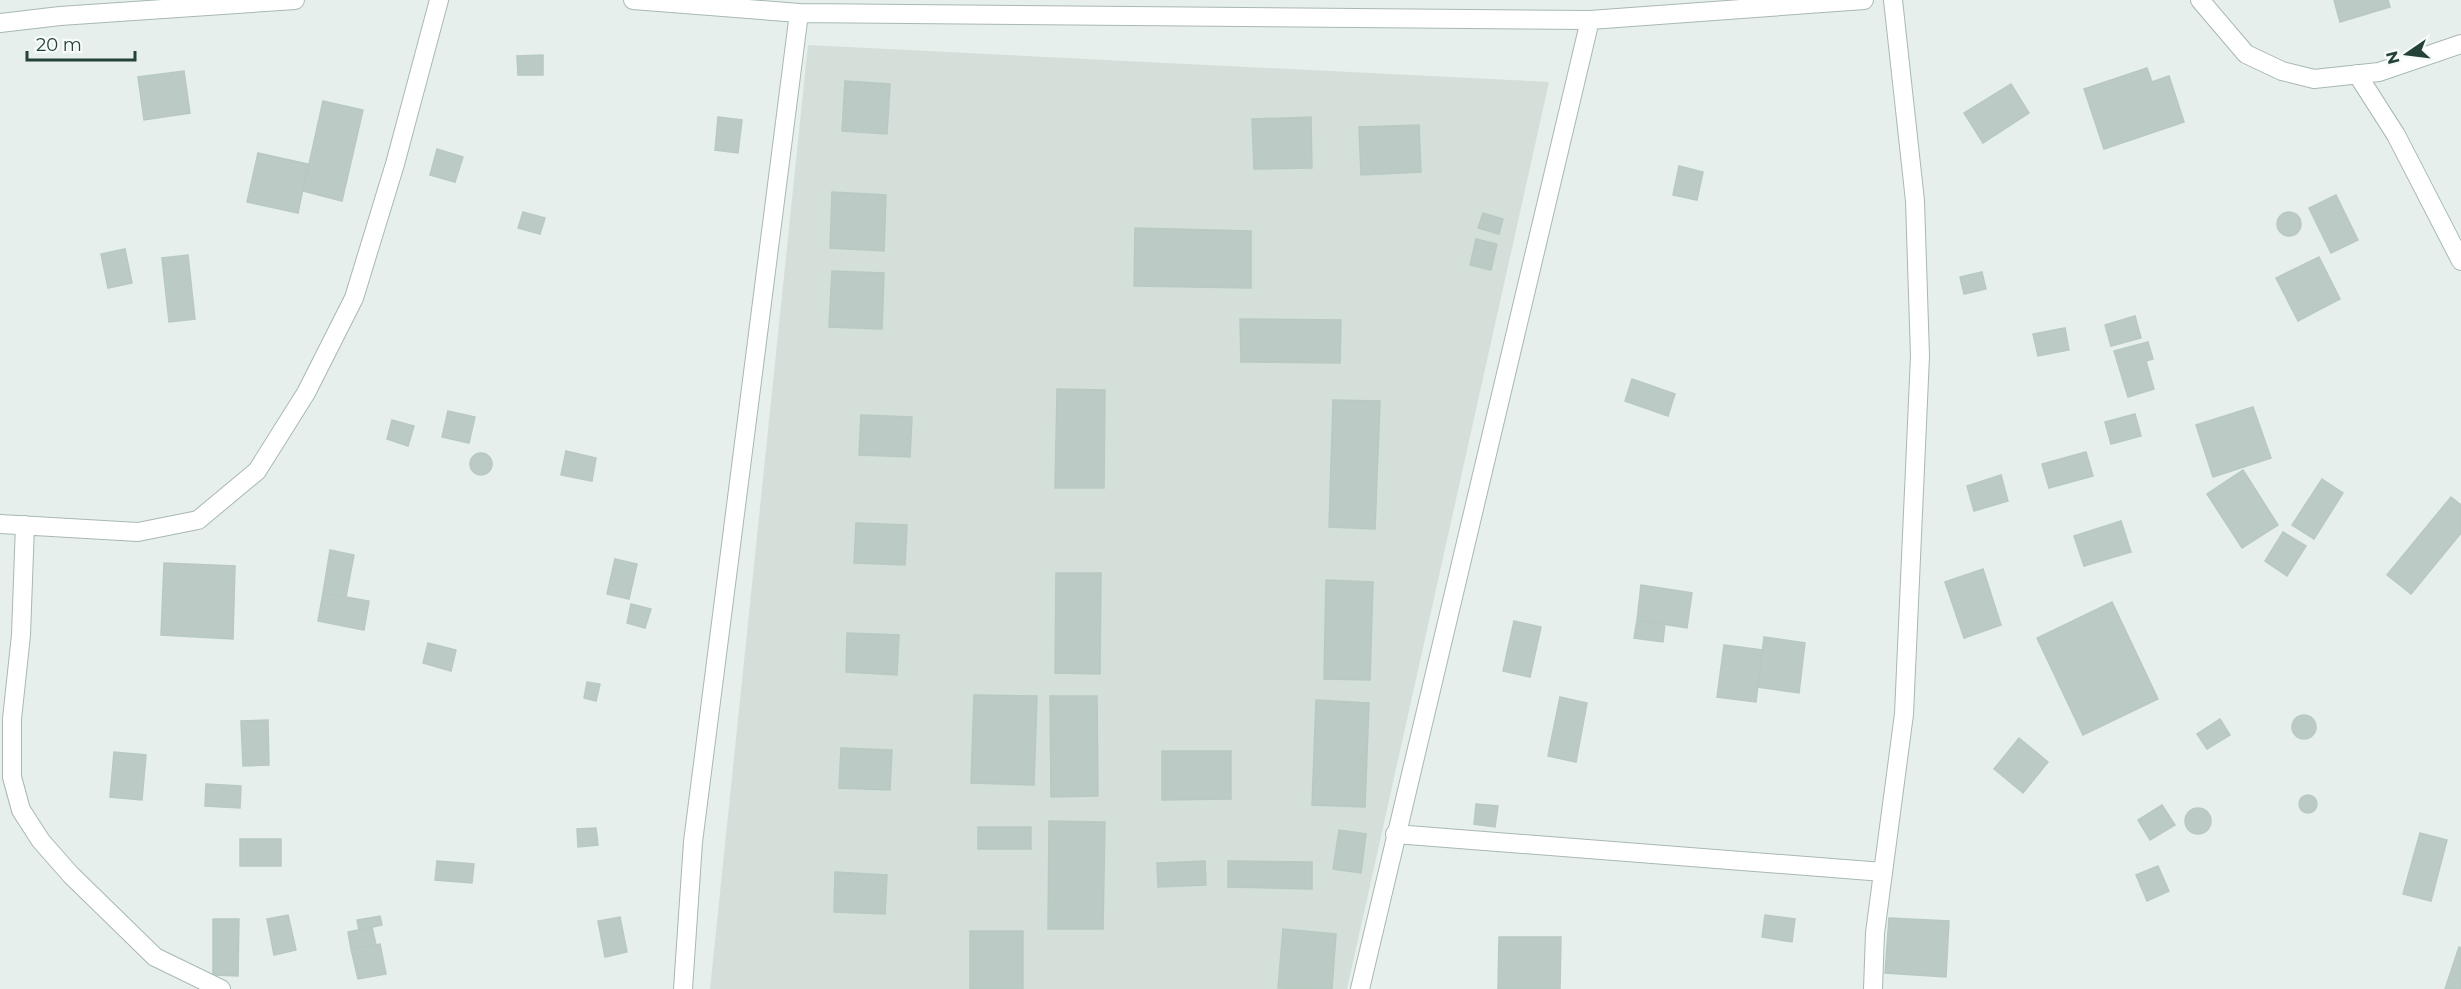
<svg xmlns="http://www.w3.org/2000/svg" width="2461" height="989" viewBox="0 0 2461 989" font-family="Montserrat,sans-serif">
<rect width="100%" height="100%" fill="#e6efeb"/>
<path fill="#d4dfda" d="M808,45L1549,82L1347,989H710Z"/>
<path fill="#bbcac4" stroke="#b8c9c2" stroke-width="1.5" d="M2334,0H2388L2390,7L2340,22Z
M543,55V75H518L517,56Z
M2147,68L2152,82L2169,76L2184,122L2104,149L2084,89Z
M184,71L190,113L144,120L138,77Z
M845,81L890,84L887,134L842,131Z
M2011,84L2029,113L1983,143L1964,113Z
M323,101L363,110L342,201L303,191Z
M718,117L742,120L738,153L715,150Z
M1311,117L1312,168L1254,169L1252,119Z
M1419,125L1421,172L1361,175L1359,127Z
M437,149L463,157L455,182L430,175Z
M258,153L308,164L298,213L247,202Z
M1679,166L1703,172L1697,200L1673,195Z
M832,192L886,195L884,251L830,248Z
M2336,195L2358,240L2331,253L2309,208Z
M523,212L545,218L540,234L518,228Z
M2277 224a12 12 0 1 1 24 0a12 12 0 1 1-24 0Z
M1483,213L1503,219L1499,234L1478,228Z
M1135,228L1251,231V288L1134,286Z
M1476,239L1497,244L1491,270L1470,265Z
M125,249L132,283L108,288L101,254Z
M188,255L195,319L169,322L162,258Z
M2319,257L2340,299L2298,321L2276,278Z
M832,271L884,273L882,329L829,327Z
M1982,272L1986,289L1964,294L1960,277Z
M2135,316L2141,338L2111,346L2105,325Z
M1240,319L1341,320L1340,363L1241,362Z
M2065,328L2069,350L2038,356L2033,334Z
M2148,342L2153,359L2146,361L2154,389L2128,397L2114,351Z
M1632,379L1675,394L1668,416L1625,401Z
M1057,389L1105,390L1104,488H1055Z
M1333,400L1380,401L1375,529L1329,527Z
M2253,407L2271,458L2213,477L2196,425Z
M448,411L475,417L469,443L442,437Z
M2135,414L2141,436L2111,444L2105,422Z
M861,415L912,417L910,457L859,455Z
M392,420L414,426L408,446L387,439Z
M566,451L596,458L592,481L561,475Z
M2086,452L2093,476L2049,488L2042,464Z
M470 464a11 11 0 1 1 22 0a11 11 0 1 1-22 0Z
M2243,470L2278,525L2242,548L2207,494Z
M2001,475L2008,501L1974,511L1967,486Z
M2322,479L2343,493L2314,539L2292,525Z
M2451,497L2461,505V533L2411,594L2387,575Z
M2121,521L2131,552L2084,566L2074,536Z
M856,523L907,525L905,565L854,563Z
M2283,532L2306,546L2287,576L2265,561Z
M330,550L354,555L346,597L323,593Z
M615,559L637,564L629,599L607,594Z
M164,563L235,566L233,639L161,635Z
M1983,569L2001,625L1964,638L1945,582Z
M1056,573H1101L1100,674L1055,673Z
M1326,580L1373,582L1370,680L1324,679Z
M1641,585L1692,593L1687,628L1637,620Z
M323,593L369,601L364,630L318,621Z
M2112,602L2158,699L2083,735L2037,638Z
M631,604L651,609L645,628L627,623Z
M1637,620L1665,624L1663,642L1634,638Z
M1514,621L1541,627L1530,677L1503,671Z
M847,633L899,635L897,675L846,672Z
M1764,637L1805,643L1799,693L1758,687Z
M428,643L456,650L451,671L423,663Z
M1724,645L1762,650L1756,702L1717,697Z
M587,682L600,684L596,701L584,698Z
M974,695L1037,696L1034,785L971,783Z
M1050,696H1097L1098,796L1051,797Z
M1560,697L1587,703L1576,762L1548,756Z
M1316,700L1369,703L1365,807L1312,805Z
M2292 727a12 12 0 1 1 24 0a12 12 0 1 1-24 0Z
M2220,719L2230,735L2207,749L2197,734Z
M268,720L269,765L243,766L241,721Z
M2019,738L2048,762L2023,793L1994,769Z
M841,748L892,750L890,790L839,788Z
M1162,751H1231V799L1162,800Z
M114,752L146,755L142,800L110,797Z
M206,784L241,786L240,808L205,806Z
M2299 804a9 9 0 1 1 18 0a9 9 0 1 1-18 0Z
M1476,804L1498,806L1495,827L1474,824Z
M2162,805L2175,825L2150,840L2138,820Z
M2185 821a13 13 0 1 1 26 0a13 13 0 1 1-26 0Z
M1049,821L1105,822L1103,929H1048Z
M978,827H1031V849H978Z
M596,828L598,845L578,847L577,829Z
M1339,830L1366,834L1361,873L1333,869Z
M2420,833L2447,840L2431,901L2403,894Z
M240,839H281V866H240Z
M437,861L474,864L472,883L435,880Z
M1205,861L1206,885L1158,887L1157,863Z
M1228,861L1312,862V889L1228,887Z
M2158,866L2169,891L2147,901L2136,875Z
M835,872L887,875L885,914L834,912Z
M288,915L296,950L274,955L267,919Z
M1765,915L1795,919L1792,942L1762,937Z
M380,916L382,925L359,930L357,920Z
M620,917L627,952L605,957L598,921Z
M1889,918L1949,921L1946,977L1885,973Z
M213,919H239L238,976L213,975Z
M372,927L376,945L351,949L348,932Z
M1283,929L1336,934L1332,989L1278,988Z
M970,931H1023V989H970Z
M1499,937H1561L1560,989H1498Z
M380,944L386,974L358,979L351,949Z
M2459,947L2461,948V989H2445Z"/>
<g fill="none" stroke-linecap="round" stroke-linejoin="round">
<g stroke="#a8b8b2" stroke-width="20">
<path id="street" d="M633,0L799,13L1590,20L1864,0
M2200,0L2246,54L2282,71L2314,79L2379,72L2461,44
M0,23L60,16L295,0
M2357,74L2396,135L2461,261
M0,524L138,532L198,520L257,471L306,393L354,298L395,164L439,0
M25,525L21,635L12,719V777L21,810L41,841L71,875L155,957L221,989
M1395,834L1883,872
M683,989L693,842L799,13
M1360,989L1590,20
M1873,989L1875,933L1904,714L1920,356L1915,201L1893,0"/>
</g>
<use href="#street" stroke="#fff" stroke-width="18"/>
</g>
<g transform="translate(2407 54) rotate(256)" stroke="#f7fbf9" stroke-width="4.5" paint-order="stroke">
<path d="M0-4.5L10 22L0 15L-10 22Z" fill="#24423a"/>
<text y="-9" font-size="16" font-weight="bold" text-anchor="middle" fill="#24423a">N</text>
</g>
<path d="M27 51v9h108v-9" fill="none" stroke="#24423a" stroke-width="3"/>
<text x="36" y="51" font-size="18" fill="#24423a" stroke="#f7fbf9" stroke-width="4.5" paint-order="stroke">20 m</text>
</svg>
